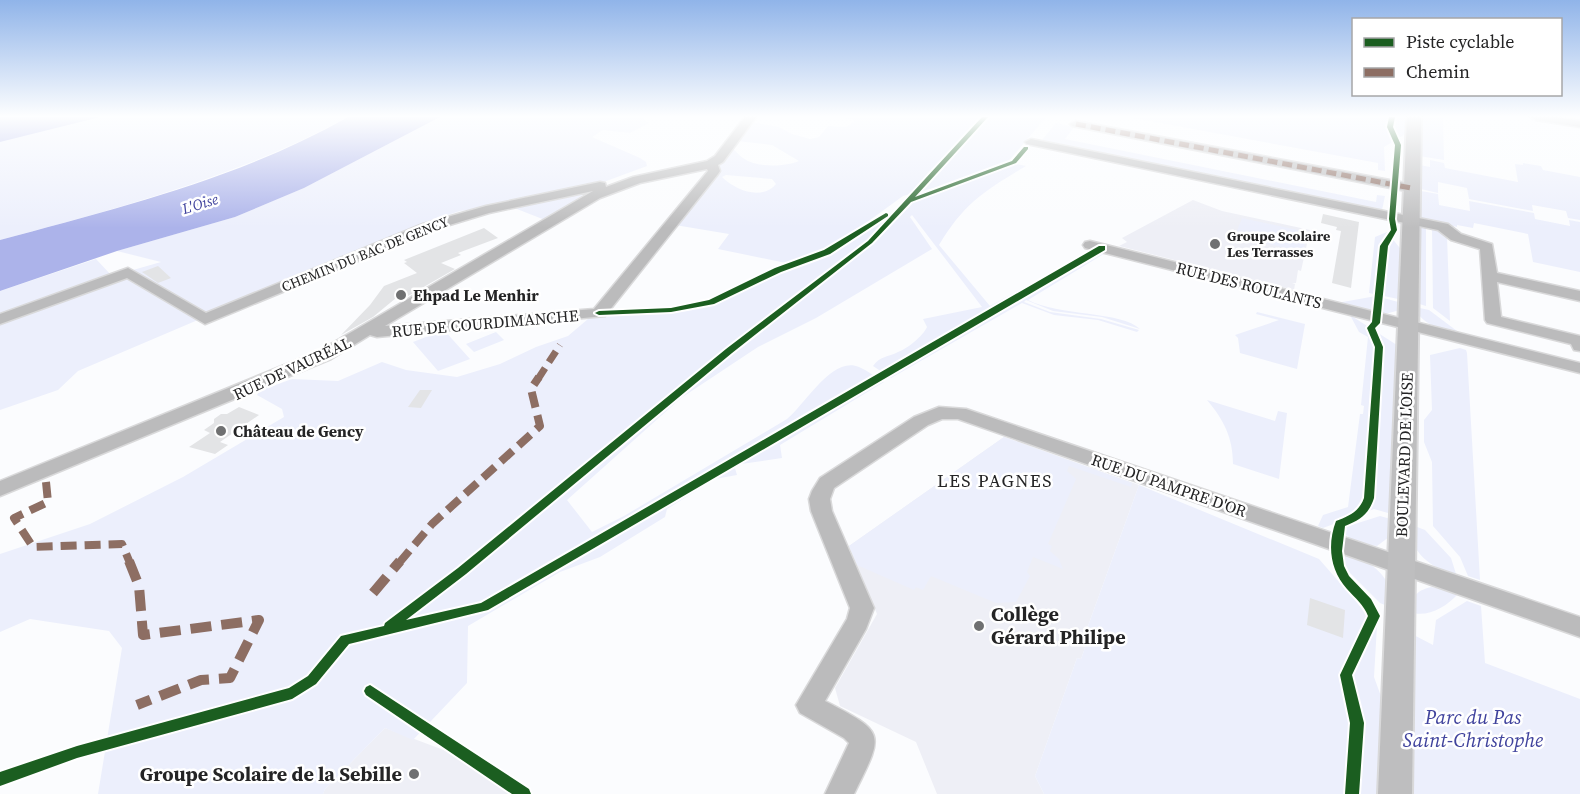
<svg xmlns="http://www.w3.org/2000/svg" width="1580" height="794" viewBox="0 0 1580 794" font-family="'Source Serif 4',serif">
<rect width="100%" height="100%" fill="#fbfcfe"/>
<path fill="#eeeff6" d="M1193,200L1222,211L1310,230L1301,271L1298,270L1296,283H1292L1295,284L1294,290L1119,246L1127,242L1122,238Z
M1004,437L1139,485L1084,637L1088,639L1081,659L1077,658L1035,776L1044,794H937L916,742L840,706L835,688L877,614L849,546Z
M385,728L465,758L519,794H323L325,789Z"/>
<path fill="#eceffc" fill-rule="evenodd" d="M0,117H348C240,176 119,208 0,240Z
M440,117H641L649,123L630,133L603,130L592,137L640,158L646,162L647,166L601,183L545,220L507,205L460,211L438,218L78,371L58,390L0,410V291L96,259L112,276L161,262L117,251L235,217L304,188Z
M833,117H1046L1007,163L953,183L903,196L837,244L821,252L786,263L718,249L729,234L675,225L732,149C737,151 738,155 743,158C757,168 784,167 799,161L772,145L737,141L751,122L779,127L792,134L810,139L819,137L828,126L846,127L854,122L852,119ZM726,175L772,179L776,184C762,201 735,190 722,177Z
M1128,117H1409L1407,133L1384,147L1385,171L1378,170V163Z
M1420,117H1443L1444,160L1419,156Z
M1056,123L1074,127L1065,139L1376,202L1377,195L1385,196L1382,210L1042,140Z
M1430,160L1444,163L1445,168L1518,182L1515,164L1523,165V163L1541,166L1543,170L1580,177V220L1568,218L1566,211L1532,205L1533,211L1469,199L1467,188L1438,182V193L1421,189L1420,165L1430,167Z
M1016,164L1026,166C986,190 964,203 939,245L990,306L1091,251L1107,252L1028,300C1058,316 1122,311 1140,329L1102,317L1053,311L1026,300L1024,302L1050,312L1101,319L1139,330L1137,332L1098,320L1054,315L1022,303L891,378L873,366C880,356 888,357 898,352C907,349 923,336 927,327L923,319L982,307L912,215L910,217L932,249L816,318L758,347L681,398L567,500L592,532L624,516L787,419C805,404 833,355 859,367C868,371 876,377 884,382L780,445L782,458L734,465L737,475L715,479L667,509L665,517L600,557L560,572L468,626L467,683L413,740L385,728L325,789L323,794H98L122,648L109,631L30,619L0,632V554L90,524L183,477L284,417L282,409L257,395L259,391L292,379L338,381L382,362L406,370L457,377L500,364L536,347L568,336L588,319L605,314L686,311L699,308L777,272L838,249L903,205Z
M1421,191L1438,194L1439,205L1470,211L1469,201L1534,213L1535,219L1570,226L1569,220L1580,222V272L1533,262L1528,234L1474,223L1473,228L1457,225V227L1421,218Z
M1242,218L1307,232L1303,252L1235,236Z
M1417,227L1426,228V306L1416,303Z
M1432,227L1440,229L1447,236L1450,321L1433,308Z
M1387,232L1403,252V300L1369,293L1375,237Z
M1376,296L1402,303L1400,310L1381,315L1337,303Z
M1415,307L1429,310L1457,331V334C1441,329 1420,324 1415,307Z
M1257,312L1305,324L1297,369L1240,353L1238,338L1235,335L1279,320L1256,314Z
M1350,315L1400,347L1395,515L1374,509L1323,528L1318,526L1323,515L1348,507L1360,414H1363L1364,406L1361,405L1368,337L1359,332Z
M444,330L470,359L438,371L413,342Z
M496,332L504,340L474,352L466,344Z
M1460,348L1466,350L1467,353L1480,580L1468,576L1460,557L1433,526L1432,462L1424,442V420L1432,410L1430,355Z
M1207,400L1275,421L1278,411L1287,413L1279,479L1233,464C1233,438 1224,420 1207,400Z
M1004,437L1132,483L1131,487L1069,466L1067,471L1076,479L1048,544L1052,546L1050,551L1059,559L1063,569L1033,557L1027,572L1030,576L1016,602L996,603L931,576L923,590L916,587L914,590L857,565L849,546Z
M1139,485L1319,559L1347,591L1378,609L1374,677L1382,699L1383,794H1044L1035,776L1077,658L1081,659L1088,639L1084,637Z
M1380,516L1394,520L1393,534L1377,546L1348,542V536L1333,531Z
M1412,525L1425,530L1451,558L1457,577C1442,571 1420,561 1414,544C1412,538 1412,531 1412,525Z
M1343,550C1359,557 1383,568 1389,587C1390,593 1390,601 1390,607L1380,603L1343,566Z
M1431,587L1458,592V594C1445,608 1427,618 1409,612C1412,596 1416,591 1431,587Z
M1467,601L1481,606L1485,663L1580,699V794H1407L1410,633L1433,645L1436,620Z"/>
<path fill="#acb3ea" d="M0,117H100L0,142Z
M348,117H440L304,188L235,217L117,251L0,291V240C118,208 241,178 348,117Z"/>
<path fill="#e3e4e6" d="M1323,214L1359,222L1351,288L1332,283L1341,231L1336,230L1337,227L1321,223Z
M484,228L498,238L458,253L461,255L441,263L455,269L401,300L396,298L373,317L341,335L370,305L384,286L417,273L404,263L407,262L404,260Z
M158,266L171,278L158,283L142,272Z
M420,390H432L421,408L408,407Z
M239,407L259,415L220,442L228,445L215,454L189,447L210,433L204,430L214,423V419L221,414H227Z
M1310,598L1345,610L1343,638L1307,625Z"/>
<g fill="none" stroke-linecap="round" stroke-linejoin="round">
<g stroke="#d9d9da" stroke-width="3">
<path id="minor" d="M745,117H756L723,162L718,165L720,171L718,174L605,316L377,337L370,335L331,359L0,496V481L319,351L593,191L489,213L433,230L205,324L127,278L0,324V314L128,268L206,313L423,224L486,206L600,182L605,183L606,187L633,177L707,161L715,156ZM707,169L708,171L594,309L385,326L600,198L640,183Z
M1530,117H1555L1580,121V127L1536,120Z
M1076,121L1411,184L1417,188L1411,192L1072,126L1070,124Z
M1031,139L1448,224L1461,234L1492,244L1497,273L1580,291V301L1497,282L1501,317L1580,336V351L1574,350L1571,344L1487,323L1485,320L1480,249L1451,240L1438,230L1027,144L1025,142Z
M1090,241L1580,363V373L1085,248L1083,245L1085,242Z
M939,407L966,409L1580,617V637L958,419H942L928,425L834,488L830,499L832,511L874,608L866,629L825,701C887,733 884,733 854,794H825L849,743L844,738L800,713L796,705L847,619L850,608L811,511L809,499L812,491L820,478L914,417Z"/>
</g>
<g stroke="#d9d9da" stroke-width="4">
<path id="major" d="M1407,117H1421L1412,794H1378Z"/>
</g>
<use href="#minor" fill="#bbbbbc" fill-rule="evenodd"/>
<use href="#major" fill="#bebebf" fill-rule="evenodd"/>
<path stroke="#8d6e63" stroke-width="5" stroke-dasharray="10 5" stroke-linecap="butt" d="M1076,124L1411,188"/>
<path stroke="#8d6e63" stroke-width="7" stroke-dasharray="13 7" stroke-linecap="butt" d="M538,379L560,345"/>
<path stroke="#8d6e63" stroke-width="8" stroke-dasharray="16 8" stroke-linecap="butt" d="M46,482L48,502L14,518L33,547L122,544L130,563
M399,563L432,524L540,426L531,389L539,377"/>
<path stroke="#8d6e63" stroke-width="10" stroke-dasharray="21 10" stroke-linecap="butt" d="M129,561L139,586L143,635L259,620L230,678L201,680L137,705
M373,593L400,561"/>
<g stroke="#fff" stroke-width="4">
<path id="cycleway" d="M982,117H988L915,197L1012,161L1024,147H1028V149L1016,163L911,202L872,243L732,353L466,574L406,620L481,603L1099,246H1105V250L488,610L349,644L316,684L292,699L77,758L0,786V772L77,746L289,688L308,676L341,636L384,626L385,623L458,568L726,349L868,241Z
M1389,117H1395L1393,127L1401,145L1395,219L1397,230L1388,246L1380,323L1375,328L1383,347L1374,498C1369,514 1360,520 1345,526L1342,551L1344,566L1349,576L1371,599L1380,616L1352,675L1364,723L1359,794H1345L1350,723L1340,675L1368,616C1364,605 1355,598 1347,589C1330,570 1327,545 1336,521C1349,516 1359,512 1364,498L1375,347L1367,328L1372,322L1380,246L1391,230L1389,219L1395,145L1387,127Z
M886,213L888,214V216L830,254L781,272L714,304L671,312L599,315L595,313L599,311L671,308L709,300L775,268L824,250Z
M370,685L529,789L531,794H512L366,695L364,691L366,687Z"/>
</g>
<use href="#cycleway" fill="#1b5e20" fill-rule="evenodd"/>
</g>
<linearGradient id="sky" x2="0" y2="1"><stop stop-color="#90b4e9"/><stop offset="0.51" stop-color="#fdfeff"/><stop offset="1" stop-color="#fdfeff" stop-opacity="0"/></linearGradient>
<rect width="1580" height="228" fill="url(#sky)"/>
<g fill="#6f7071" stroke="#fff" stroke-width="2">
<circle cx="1215" cy="244" r="6"/>
<circle cx="401" cy="295" r="6"/>
<circle cx="221" cy="431" r="6"/>
<circle cx="979" cy="626" r="6"/>
<circle cx="414" cy="774" r="6"/>
</g>
<g text-anchor="middle" stroke-width="5" stroke-linejoin="round" paint-order="stroke">
<g font-size="14" font-weight="bold" fill="#242425" stroke="#fff" text-anchor="start">
<text x="1227" y="241">Groupe Scolaire<tspan x="1227" dy="16">Les Terrasses</tspan></text>
</g>
<g font-size="14" fill="#242425" stroke="#fff">
<text transform="translate(365 254) rotate(-22)" y="5">CHEMIN DU BAC DE GENCY</text>
</g>
<g font-size="15" font-style="italic" fill="#40439d" stroke="#fff">
<text transform="translate(200 204) rotate(-17)" y="5">L'Oise</text>
</g>
<g font-size="16" fill="#242425" stroke="#fff">
<text transform="translate(1249 285) rotate(14)" y="6">RUE DES ROULANTS</text>
<text transform="translate(485 323) rotate(-5)" y="6">RUE DE COURDIMANCHE</text>
<text transform="translate(292 368) rotate(-25)" y="6">RUE DE VAURÉAL</text>
<text transform="translate(1404 455) rotate(-88)" y="6">BOULEVARD DE L'OISE</text>
<text transform="translate(1169 485) rotate(19)" y="6">RUE DU PAMPRE D'OR</text>
</g>
<g font-size="16" font-weight="bold" fill="#242425" stroke="#fff" text-anchor="start">
<text x="413" y="301">Ehpad Le Menhir</text>
<text x="233" y="437">Château de Gency</text>
</g>
<g font-size="18" letter-spacing="1.5" fill="#242425" stroke="#fff">
<text x="995" y="487">LES PAGNES</text>
</g>
<g font-size="20" font-weight="bold" fill="#242425" stroke="#fff" text-anchor="start">
<text x="991" y="621">Collège<tspan x="991" dy="23">Gérard Philipe</tspan></text>
<text x="402" y="781" text-anchor="end">Groupe Scolaire de la Sebille</text>
</g>
<g font-size="20" font-style="italic" fill="#40439d" stroke="#fff">
<text x="1473" y="724">Parc du Pas<tspan x="1473" dy="23">Saint-Christophe</tspan></text>
</g>
</g>
<rect x="1352" y="18" width="210" height="78" fill="#ffffff" stroke="#a7a7a8" stroke-width="1.5"/>
<rect x="1364" y="38" width="30" height="9" fill="#1b5e20" stroke="#a7a7a8" stroke-width="1.5"/>
<text x="1406" y="48" font-size="18" fill="#242425">Piste cyclable</text>
<rect x="1364" y="68" width="30" height="9" fill="#8d6e63" stroke="#a7a7a8" stroke-width="1.5"/>
<text x="1406" y="78" font-size="18" fill="#242425">Chemin</text>
</svg>
